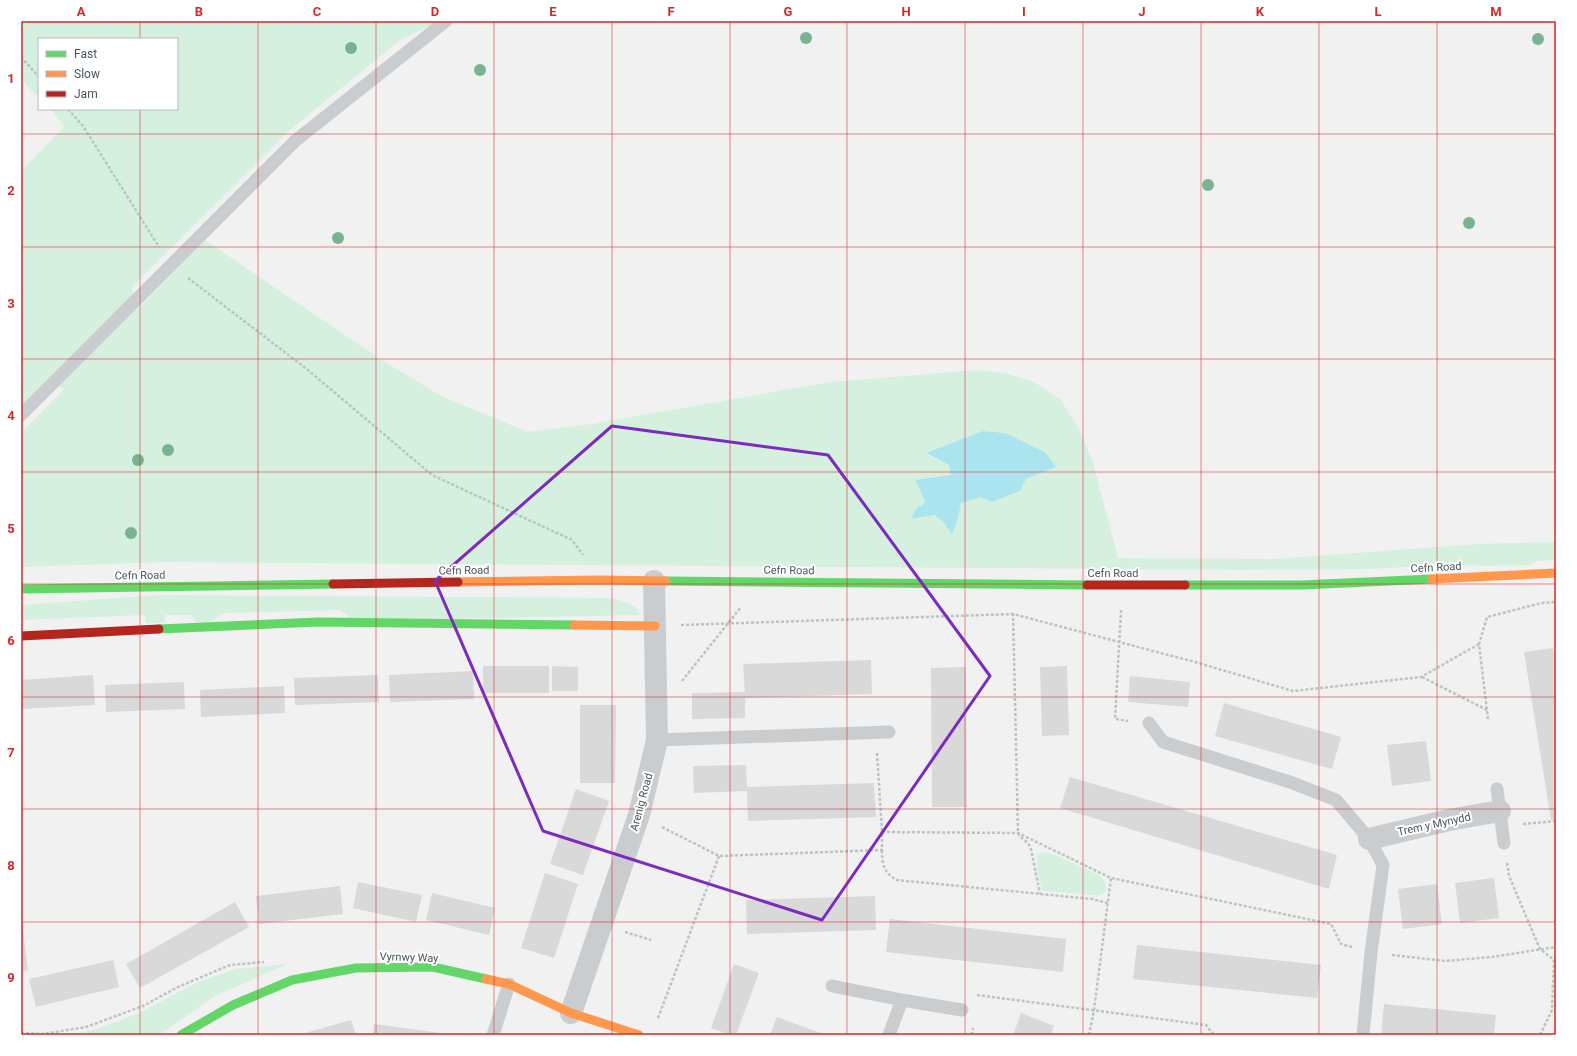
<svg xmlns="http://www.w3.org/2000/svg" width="1577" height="1056" viewBox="0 0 1577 1056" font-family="Roboto,sans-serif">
<rect width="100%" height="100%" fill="#f1f1f1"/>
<path fill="#d5f0de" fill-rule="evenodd" d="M21,21H441L400,40L289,131L132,287L136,311L205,240L380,359L443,397L528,432L591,424L831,382L978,370L1009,374L1034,382L1060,399L1078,427L1093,462L1118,558L1274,559L1478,544L1556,542V560L1537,561L1530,565L1490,566L1440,565L1371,569L1245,570L163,562L21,567V433L64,389L49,382L21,409V171L65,126L50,109H177V39H39V98L21,79ZM983,431L1005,433L1056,467L981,497L961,503L958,519L952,533L944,523L935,515L912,519L918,506H922L925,501L915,480L951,475L949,465L926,454Z
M160,595L609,598C619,600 635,603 640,613L639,615L355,621L340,610L225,613L206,624H198L191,615H165V623H146L145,615L21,620V605Z
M1042,852L1050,853L1099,875C1105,879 1107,884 1106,891L1101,895H1095L1043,891C1038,883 1036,865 1038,855Z
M287,964L215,996L159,1035H72L96,1029L137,1014L196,983L235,969Z"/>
<path fill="#aae4ee" d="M983,431L1005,433L1046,453L1056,467L1026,479L1020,491L992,502L981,497L961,503L958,519L952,534L944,523L935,515L911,519L918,506H922L925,501L915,480L951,475L949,465L926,453Z"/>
<path fill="#d9d9da" d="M1553,648L1556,667V819L1551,820L1524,652Z
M871,660L872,694L745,698V718L692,719V693L745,692L743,664Z
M483,666H549V693H483Z
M552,666L578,667V691H552Z
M1067,666L1069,735L1042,736L1040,667Z
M966,667L967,807H932L931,668Z
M473,671L474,699L390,702L389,675Z
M93,675L95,705L21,709V680Z
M378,675L379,702L295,705L294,678Z
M1130,676L1190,682L1188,707L1128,702Z
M184,682L185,709L106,712L105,685Z
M284,686L285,713L201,717L200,690Z
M1224,703L1341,737L1332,769L1215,736Z
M580,705H616L615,783H580Z
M1426,741L1431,781L1392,786L1387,745Z
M746,765L747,787L874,783L876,817L748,821L747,791L694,793L693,766Z
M1070,777L1337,855L1329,889L1060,808Z
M576,789L609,801L583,875L550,864Z
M545,873L578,884L554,958L521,948Z
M1494,878L1499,918L1460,923L1455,883Z
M358,882L422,895L416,922L353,908Z
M1437,884L1442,924L1403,929L1398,889Z
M340,886L343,914L259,924L256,896Z
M432,893L495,908L489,935L426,920Z
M875,896L876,930L747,934L746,900Z
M235,902L249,927L140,988L126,964Z
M21,915L28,970L21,971Z
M890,919L1066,939L1063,972L886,952Z
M1137,945L1321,965L1317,998L1133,979Z
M113,960L119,987L36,1007L29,979Z
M734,964L759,973L736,1035H731L711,1028Z
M1384,1004L1496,1015L1494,1035H1381Z
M1021,1013L1054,1026L1051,1035H1013Z
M777,1017L826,1035H770Z
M351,1020L356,1035H298Z
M374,1024L448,1034V1035H373Z"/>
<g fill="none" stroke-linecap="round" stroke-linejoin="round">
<path stroke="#b8c5c0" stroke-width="2.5" stroke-dasharray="3 2" stroke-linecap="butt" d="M21,57L39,77
M68,109L83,126L159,247
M188,278L308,370L432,475L572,540L583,555
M1121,610L1115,719L1128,721
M1013,613L1018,833C1021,840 1028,840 1031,849L1040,894
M681,625L1013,614L1195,662L1293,691L1421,677L1479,644
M1422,677L1487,710
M682,681L741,607
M1488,719L1479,644L1487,617L1542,603L1556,602
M877,753L882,832
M1523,824L1556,821
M662,827L719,856L882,850V832L1018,833L1111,878L1331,924L1341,944L1352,947
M882,850C882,865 884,873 897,880L1092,899L1108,903
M1507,863L1509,876L1540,949L1554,960L1552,1010L1540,1035
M625,932L651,940
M1392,955L1445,961L1491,957L1556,947
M977,995L1206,1025L1214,1035
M658,1018L719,856
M21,1033L43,1034L86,1027L143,1006L178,987L230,965L264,962
M972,1035L973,1028
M1089,1035L1094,1010L1111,878"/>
<path stroke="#cacdcf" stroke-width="13" d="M21,415L295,141L446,21
M1149,723L1163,742L1290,782L1336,800L1369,839L1383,865L1371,952L1363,1035
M657,740L889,732
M1497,789L1504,843
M832,986L902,1000L962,1010
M493,1035L509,984
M889,1035L902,1000"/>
<path stroke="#cacdcf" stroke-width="22" d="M1369,839L1449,820L1500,811
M571,1013L639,815L657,740L654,581"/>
<path stroke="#63d668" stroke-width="9" d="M666,581L1087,585
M1185,585H1302L1432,579
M21,589L333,584
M159,629L318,622L574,625
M181,1035L233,1005L292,980L356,968L433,967L486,979"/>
<path stroke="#ff974d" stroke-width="9" d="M1432,579L1556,573
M458,582L600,580L666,581
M574,625L655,626
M486,979L509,984L571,1013L639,1035"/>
<path stroke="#b3261e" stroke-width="9" d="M333,584L458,582
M1087,585H1185
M21,636L159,629"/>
</g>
<g fill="#79b392">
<circle cx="806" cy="38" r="6"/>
<circle cx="1538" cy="39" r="6"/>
<circle cx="351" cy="48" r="6"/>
<circle cx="480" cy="70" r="6"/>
<circle cx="1208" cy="185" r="6"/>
<circle cx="1469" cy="223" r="6"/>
<circle cx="338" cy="238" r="6"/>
<circle cx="168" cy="450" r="6"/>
<circle cx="138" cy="460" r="6"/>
<circle cx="131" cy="533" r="6"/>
</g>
<path fill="none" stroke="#7b2cbf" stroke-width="3" stroke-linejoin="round" d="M612,426L828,455L990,676L822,920L543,831L435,581Z"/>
<path fill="none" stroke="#d62828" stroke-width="1" stroke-opacity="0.55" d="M140,21V39M258,21V1035M376,21V1035M494,21V1035M612,21V1035M730,21V1035M847,21V1035M965,21V1035M1083,21V1035M1201,21V1035M1319,21V1035M1437,21V1035M140,109V1035M21,134H1556M21,247H1556M21,359H1556M21,472H1556M21,584H1556M21,697H1556M21,809H1556M21,922H1556"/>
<g text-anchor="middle" stroke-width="4" stroke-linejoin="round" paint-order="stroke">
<g font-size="11" fill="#47555e" stroke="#fff">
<text transform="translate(1436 567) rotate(-3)" y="4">Cefn Road</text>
<text transform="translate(464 570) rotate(-1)" y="4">Cefn Road</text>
<text transform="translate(789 570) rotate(1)" y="4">Cefn Road</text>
<text x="1113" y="577">Cefn Road</text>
<text transform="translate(140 575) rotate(-1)" y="4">Cefn Road</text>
<text transform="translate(641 802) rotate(-75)" y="4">Arenig Road</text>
<text transform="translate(1434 824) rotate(-12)" y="4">Trem y Mynydd</text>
<text transform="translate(409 957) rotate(2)" y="4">Vyrnwy Way</text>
</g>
</g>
<rect width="1577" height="1056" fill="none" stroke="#ffffff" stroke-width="44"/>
<rect x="38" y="38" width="140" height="72" fill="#ffffff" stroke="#b5bbbf"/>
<rect x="46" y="51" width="20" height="6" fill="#63d668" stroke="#b5bbbf"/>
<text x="74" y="58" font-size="12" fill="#47555e">Fast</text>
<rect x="46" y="71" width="20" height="6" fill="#ff974d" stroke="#b5bbbf"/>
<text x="74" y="78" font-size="12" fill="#47555e">Slow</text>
<rect x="46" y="91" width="20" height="6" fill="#b3261e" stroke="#b5bbbf"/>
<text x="74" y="98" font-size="12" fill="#47555e">Jam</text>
<rect x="22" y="22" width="1533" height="1012" fill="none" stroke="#d62828" stroke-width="1.5"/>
<g font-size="13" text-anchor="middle" font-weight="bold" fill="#d62828">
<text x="81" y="16">A</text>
<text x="199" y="16">B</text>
<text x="317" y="16">C</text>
<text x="435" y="16">D</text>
<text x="553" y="16">E</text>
<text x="671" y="16">F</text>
<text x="788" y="16">G</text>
<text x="906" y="16">H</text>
<text x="1024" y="16">I</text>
<text x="1142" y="16">J</text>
<text x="1260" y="16">K</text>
<text x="1378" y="16">L</text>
<text x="1496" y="16">M</text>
<text x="11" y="83">1</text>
<text x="11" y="195">2</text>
<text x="11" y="308">3</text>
<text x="11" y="420">4</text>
<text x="11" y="533">5</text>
<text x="11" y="645">6</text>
<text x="11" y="757">7</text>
<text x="11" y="870">8</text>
<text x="11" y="982">9</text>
</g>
</svg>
